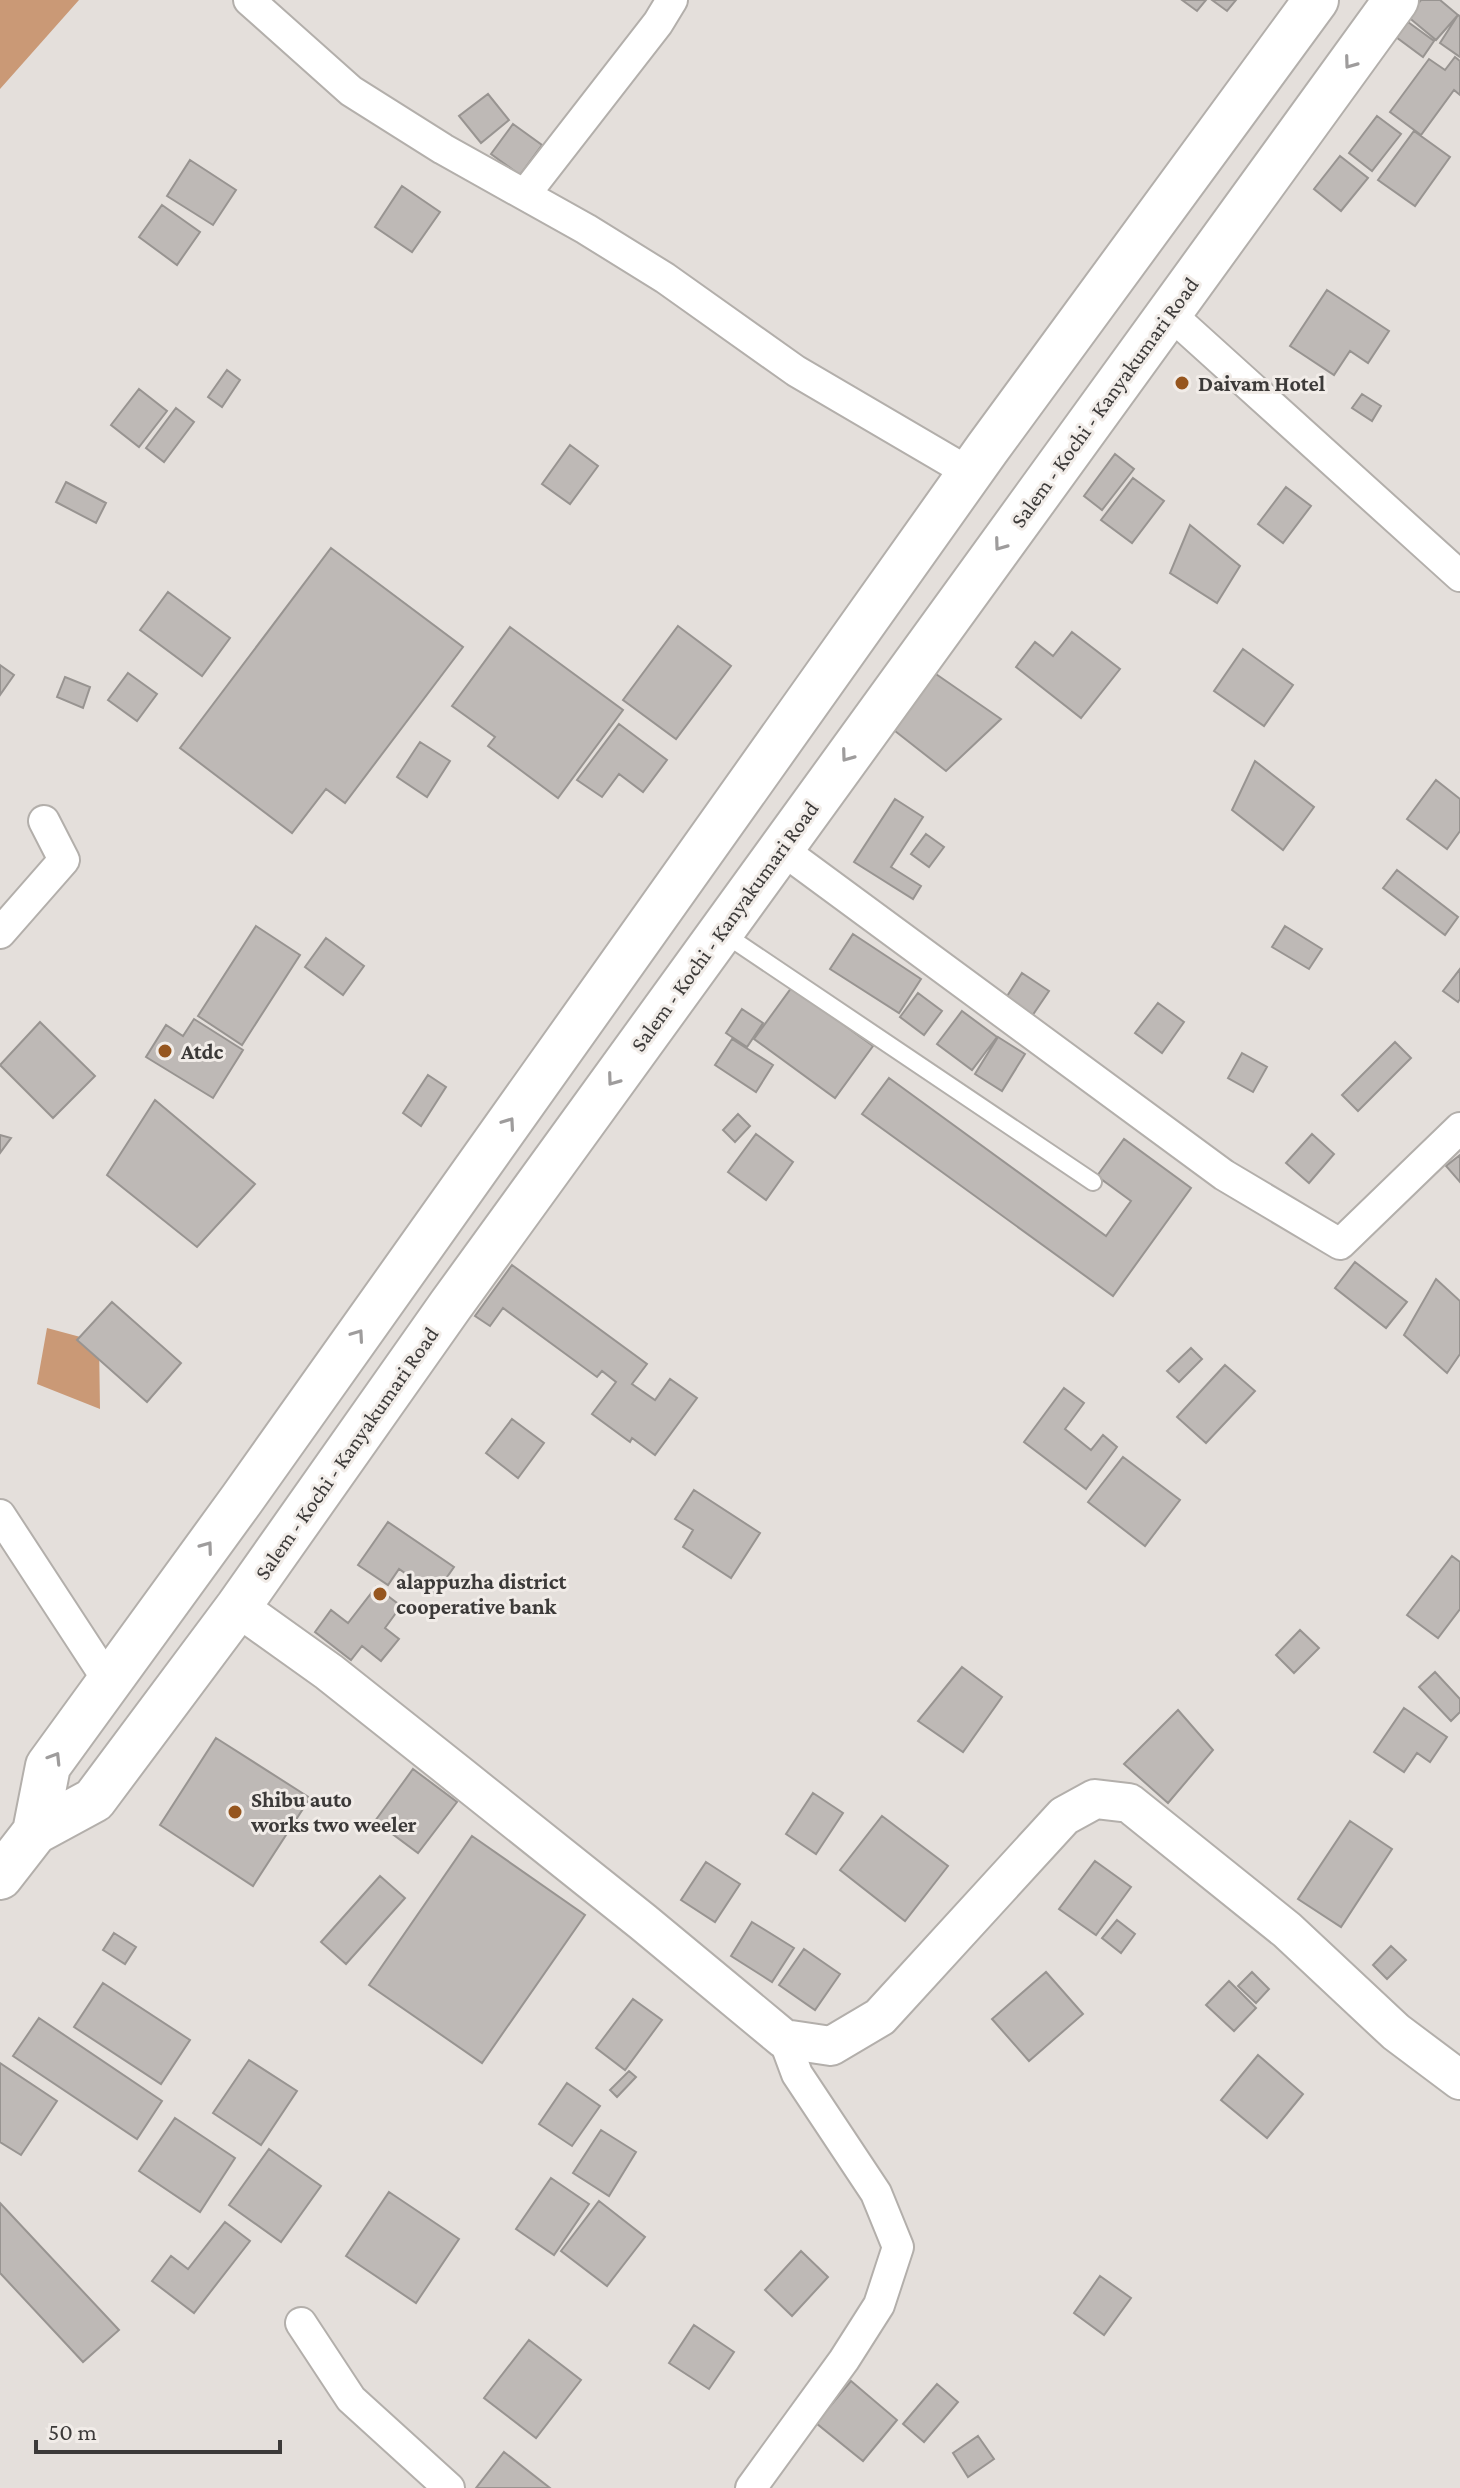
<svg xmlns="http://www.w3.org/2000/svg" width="1460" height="2488" viewBox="0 0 1460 2488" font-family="'Crimson Pro',serif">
<rect width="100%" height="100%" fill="#e4dfdb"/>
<path fill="#ca9976" d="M0,0H79L0,89Z
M47,1328L99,1342L100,1409L37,1384Z"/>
<path fill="#beb9b6" stroke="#989491" stroke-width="2" d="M1182,0H1206L1197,11Z
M1212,0H1236L1227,11Z
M1421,0H1440L1458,15L1436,40L1407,16Z
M1458,15L1460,16V57L1440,43Z
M1408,22L1434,41L1423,57L1396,37Z
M1455,57L1460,61V95L1454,90L1421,135L1390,112L1429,59L1445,70Z
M488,94L509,120L481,143L459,116Z
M1377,116L1401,134L1372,171L1349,153Z
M513,124L542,145L520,175L491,154Z
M1414,131L1450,157L1415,206L1378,180Z
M1340,156L1368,178L1341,211L1314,189Z
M190,160L236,190L213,225L167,196Z
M402,186L440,212L412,252L375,227Z
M162,205L200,232L177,265L139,237Z
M1327,290L1389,331L1368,363L1350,351L1334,375L1290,346Z
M227,370L240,380L222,407L208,397Z
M139,389L167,411L139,447L111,425Z
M1362,394L1381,406L1372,421L1352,408Z
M176,408L194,422L164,462L146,448Z
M570,445L598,466L570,504L542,484Z
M1115,454L1134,469L1102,510L1084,496Z
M1133,478L1164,501L1132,543L1101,520Z
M66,482L106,503L96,523L56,502Z
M1286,487L1311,506L1283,543L1258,524Z
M1190,525L1240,566L1217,603L1170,573Z
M331,548L463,647L345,803L326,789L292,833L180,748Z
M168,592L230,638L202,676L140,630Z
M678,626L731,666L676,739L623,700Z
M510,627L623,710L558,798L488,746L495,737L452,706Z
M1072,632L1120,669L1081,718L1016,667L1035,642L1053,656Z
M1243,649L1293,685L1264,726L1214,691Z
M920,663L1001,719L946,771L895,731Z
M0,665L14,675L0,695Z
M128,673L157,694L137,721L108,700Z
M65,677L90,687L83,708L57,697Z
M619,724L667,760L643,792L619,774L602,797L577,780Z
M420,742L450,761L427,797L397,777Z
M1255,761L1314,807L1283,850L1232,810Z
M1436,780L1460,799V831L1447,849L1407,819Z
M895,799L923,817L891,867L921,886L913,899L854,862Z
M926,834L944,847L929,867L911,854Z
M1397,870L1458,917L1445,935L1383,888Z
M256,926L300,955L242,1045L198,1016Z
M1285,926L1322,949L1309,969L1272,947Z
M853,934L921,979L899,1013L830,969Z
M326,938L364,966L343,995L305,967Z
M1460,969V999L1458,1002L1443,991Z
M1022,973L1049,991L1028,1022L1002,1004Z
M792,987L873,1046L835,1098L754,1039Z
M918,993L942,1011L924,1035L900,1017Z
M1158,1003L1184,1022L1162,1053L1135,1033Z
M742,1009L763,1023L747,1047L726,1033Z
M962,1011L997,1037L972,1070L937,1044Z
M194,1019L243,1050L213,1098L146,1057L166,1025L183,1036Z
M40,1022L95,1076L53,1118L0,1065Z
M998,1037L1025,1054L1002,1091L975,1074Z
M732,1039L773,1065L756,1092L715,1065Z
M1395,1042L1411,1058L1358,1111L1342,1095Z
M1242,1053L1267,1067L1253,1092L1228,1078Z
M428,1075L446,1087L421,1126L403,1113Z
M889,1078L1106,1236L1131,1201L1097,1176L1124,1139L1191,1188L1113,1296L862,1114Z
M155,1100L255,1184L197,1247L107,1175Z
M738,1114L750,1126L735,1142L723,1130Z
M756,1134L793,1162L766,1200L728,1172Z
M1312,1134L1334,1154L1309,1183L1286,1163Z
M0,1135L11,1138L0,1153Z
M1460,1155V1182L1446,1166Z
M1355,1262L1407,1302L1386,1328L1335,1288Z
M512,1265L647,1364L632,1384L655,1400L670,1379L697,1398L655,1455L632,1438L630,1442L592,1414L616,1382L602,1371L597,1377L503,1308L490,1326L475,1316Z
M1436,1279L1460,1301V1354L1447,1373L1404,1335Z
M112,1302L181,1363L147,1402L77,1340Z
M1191,1348L1202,1359L1179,1382L1167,1371Z
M1225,1365L1255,1391L1206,1443L1177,1417Z
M1064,1388L1084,1403L1065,1429L1091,1450L1103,1435L1117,1447L1086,1489L1024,1442Z
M512,1419L544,1443L518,1478L486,1453Z
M1123,1457L1180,1500L1145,1546L1088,1502Z
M694,1490L760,1533L731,1578L683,1547L693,1530L675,1519Z
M388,1522L454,1567L435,1594L399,1569L388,1585L358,1565Z
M1452,1556L1460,1562V1609L1438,1638L1407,1615Z
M376,1587L401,1606L385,1628L399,1639L381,1661L362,1646L351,1660L315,1632L331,1610L348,1623Z
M1300,1630L1319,1648L1294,1673L1276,1655Z
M962,1667L1002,1697L963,1752L918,1721Z
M1435,1672L1460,1699V1712L1451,1721L1419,1687Z
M1404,1708L1447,1737L1430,1762L1417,1753L1404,1772L1374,1752Z
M1178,1710L1213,1750L1168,1803L1124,1764Z
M216,1738L310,1798L253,1886L160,1825Z
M413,1769L457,1802L418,1853L375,1821Z
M813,1793L843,1813L816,1854L786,1834Z
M882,1816L948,1866L905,1921L840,1870Z
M1350,1821L1392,1849L1341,1927L1298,1899Z
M472,1836L585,1915L482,2063L369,1985Z
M1095,1861L1131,1887L1096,1935L1059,1909Z
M706,1862L740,1884L715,1922L681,1900Z
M380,1876L405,1898L346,1964L321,1942Z
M1117,1920L1135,1934L1121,1953L1102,1938Z
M752,1922L794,1948L772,1982L731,1956Z
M114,1933L136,1947L125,1964L103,1950Z
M1391,1946L1406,1960L1387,1979L1373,1965Z
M804,1949L840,1974L815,2010L779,1985Z
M1046,1972L1083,2014L1029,2061L992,2019Z
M1252,1972L1269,1989L1256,2003L1238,1986Z
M1229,1981L1256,2008L1234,2031L1206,2005Z
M103,1983L190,2040L161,2084L74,2027Z
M633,1999L662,2020L625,2070L596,2048Z
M39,2018L162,2101L137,2139L13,2056Z
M1258,2055L1303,2094L1267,2138L1221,2100Z
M249,2060L297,2091L261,2145L213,2113Z
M0,2063L57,2101L21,2155L0,2142Z
M629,2071L636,2077L617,2097L610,2090Z
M567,2083L600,2106L572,2146L539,2124Z
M175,2118L235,2158L200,2212L139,2171Z
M601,2130L636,2152L609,2196L573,2173Z
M269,2149L321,2186L281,2242L229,2205Z
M551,2178L589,2204L554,2255L516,2229Z
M389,2192L459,2239L416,2303L346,2256Z
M599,2201L645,2237L607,2286L561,2251Z
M0,2203L119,2330L83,2362L0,2273Z
M225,2222L250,2241L194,2313L152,2281L171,2256L188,2269Z
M801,2251L828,2277L792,2316L765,2290Z
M1100,2276L1131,2298L1104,2335L1074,2313Z
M694,2325L734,2352L709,2389L669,2363Z
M529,2340L581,2380L536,2438L484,2398Z
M851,2381L897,2420L863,2461L816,2423Z
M937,2384L958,2402L924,2442L903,2424Z
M978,2436L994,2459L968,2477L953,2453Z
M504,2452L550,2488H476Z"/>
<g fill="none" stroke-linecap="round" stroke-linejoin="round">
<g stroke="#b3afab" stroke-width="20">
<path id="service" d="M723,933L1093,1182"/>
</g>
<g stroke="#b3afab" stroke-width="34">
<path id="minor" d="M249,0L351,91L443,149L586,229L665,278L796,371L970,473
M526,193L658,23L672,0
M1169,313L1460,576
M780,848L1224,1175L1340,1244L1460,1128
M0,933L64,860L44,821
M0,1515L109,1682
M301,2323L351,2399L449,2488
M751,2488L844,2360L879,2305L898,2247L876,2193L797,2074L784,2039"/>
</g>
<g stroke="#b3afab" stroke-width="42">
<path id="tertiary" d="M238,1607L329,1672L460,1776L643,1922L784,2039L831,2046L880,2017L1064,1816L1095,1799L1129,1803L1287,1930L1396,2032L1460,2080"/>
</g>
<g stroke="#b3afab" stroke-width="48">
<path id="trunk" d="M35,1832L48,1766L242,1499L987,449L1316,0
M0,1877L35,1832L94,1800L238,1607L450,1306L1396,0"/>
</g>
<use href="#service" stroke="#fff" stroke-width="16"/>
<use href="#minor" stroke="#fff" stroke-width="30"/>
<use href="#tertiary" stroke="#fff" stroke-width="38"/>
<use href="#trunk" stroke="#fff" stroke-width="44"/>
</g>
<defs><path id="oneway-chevron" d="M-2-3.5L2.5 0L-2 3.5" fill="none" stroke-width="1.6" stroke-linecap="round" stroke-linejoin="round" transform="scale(2)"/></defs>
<g stroke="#9e9c9c">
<use href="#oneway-chevron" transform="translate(1350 63) rotate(126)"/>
<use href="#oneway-chevron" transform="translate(1000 545) rotate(126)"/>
<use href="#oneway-chevron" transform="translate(847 756) rotate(126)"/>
<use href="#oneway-chevron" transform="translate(613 1080) rotate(126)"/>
<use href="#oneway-chevron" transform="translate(509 1123) rotate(-55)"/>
<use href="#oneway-chevron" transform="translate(358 1335) rotate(-55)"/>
<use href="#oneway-chevron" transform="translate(207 1547) rotate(-54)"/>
<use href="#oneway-chevron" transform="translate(55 1758) rotate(-58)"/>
</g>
<g fill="#96561f" stroke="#f1ece8" stroke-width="3">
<circle cx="1182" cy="383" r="8"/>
<circle cx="165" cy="1051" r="8"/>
<circle cx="380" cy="1594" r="8"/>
<circle cx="235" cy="1812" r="8"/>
</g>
<g text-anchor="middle" stroke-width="6" stroke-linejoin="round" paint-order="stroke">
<g font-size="22" font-weight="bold" fill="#3c3a39" stroke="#f1ece8" text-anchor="start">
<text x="1198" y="391">Daivam Hotel</text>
<text x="181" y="1059">Atdc</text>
<text x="396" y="1589">alappuzha district<tspan x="396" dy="25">cooperative bank</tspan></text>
<text x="251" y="1807">Shibu auto<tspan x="251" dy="25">works two weeler</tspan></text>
</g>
<g font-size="22" fill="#3c3a39" stroke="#f1ece8">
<text transform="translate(1104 402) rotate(-54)" y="8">Salem - Kochi - Kanyakumari Road</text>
<text transform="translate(724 926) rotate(-54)" y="8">Salem - Kochi - Kanyakumari Road</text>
<text transform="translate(346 1453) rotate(-55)" y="8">Salem - Kochi - Kanyakumari Road</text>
</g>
</g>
<path d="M36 2440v12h244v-12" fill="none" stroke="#3c3a39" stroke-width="4"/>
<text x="48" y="2440" font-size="24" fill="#3c3a39" stroke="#f1ece8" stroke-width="6" paint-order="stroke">50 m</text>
</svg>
